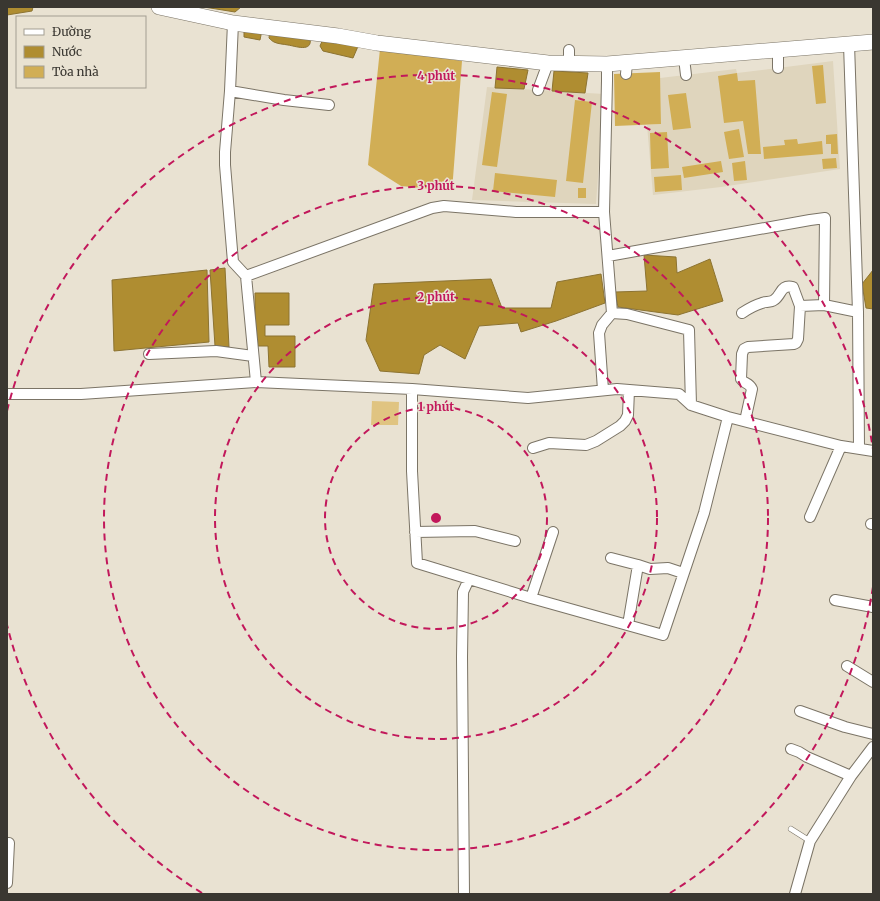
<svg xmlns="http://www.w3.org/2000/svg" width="880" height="901" viewBox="0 0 880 901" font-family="Merriweather,serif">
<rect width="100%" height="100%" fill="#e9e2d2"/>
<path fill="#dfd5bd" d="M833,61L840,169L721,187L653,195L647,125L661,124L660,78L736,69L737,73Z
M487,87L604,94L596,204L472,200Z"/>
<path fill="#e0c481" d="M372,401L399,402L398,425H371Z"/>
<path fill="#af8d31" stroke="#8c7331" d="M7,7H33L32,11L7,15Z
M204,7H241L235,12Z
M244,27L262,30L260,40L244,37Z
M270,30L310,38C313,53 295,46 288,45C283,44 278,44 274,42C272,41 271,40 269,38Z
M323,39L359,44L353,58L323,51L320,46Z
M497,67L528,70L524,89L495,88Z
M554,71L588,73L585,93L552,91Z
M644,255L676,257L677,273L710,259L723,301L678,315L618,307L615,292L647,291Z
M225,268L229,347L215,346L210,270Z
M207,270L209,342L114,351L112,280Z
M873,270V309L866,308L862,284Z
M601,274L605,303L556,321L521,332L518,323L479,326L465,359L440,345L424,355L419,374L380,371L366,340L374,284L491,279L502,308H551L557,282Z
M255,293H289V325H265V336H295V367H269L268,346H255Z"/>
<path fill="#d1ae55" d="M380,49L462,61L452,191L401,186L368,165Z
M823,65L826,103L816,104L812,66Z
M660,72L661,124L615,126L614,74Z
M737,73L738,81L755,80L761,154H748L743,121L724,123L718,76Z
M492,92L507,94L497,167L482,165Z
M686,93L691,128L673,130L668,95Z
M575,100L592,102L583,183L566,181Z
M739,129L744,157L729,159L724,132Z
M667,132L669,168L651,169L650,133Z
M837,134L838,154H831V144H826V135Z
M797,139L798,144L822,141L823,154L764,159L763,147L785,145L784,140Z
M836,158L837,168L823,169L822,159Z
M721,161L723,172L684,178L682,167Z
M745,161L747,180L734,181L732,163Z
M495,173L557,180L555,197L493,191Z
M681,175L682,190L655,192L654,177Z
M578,188H586V198H578Z"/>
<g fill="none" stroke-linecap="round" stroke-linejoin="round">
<g stroke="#7b7466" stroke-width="6">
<path id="service" d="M791,829L810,841"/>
</g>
<g stroke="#7b7466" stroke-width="12">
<path id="minor" d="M233,23L230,91L225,152V165L233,262L246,276L256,382
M849,44L858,312L859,448
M684,58L686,75
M569,64V50
M607,64V81L604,212L612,313
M778,68V50
M626,74L627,63
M538,90L548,63
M230,91L284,100L329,105
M608,256L810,220L825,218L824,305
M246,276L432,208L444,206L516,212H604
M742,313C748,309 755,305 762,303C765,301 770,303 774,300C782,295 780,284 793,287L800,306
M149,354L216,351L253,356
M412,389V471L417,563L531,598L663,635L704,513L728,417
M603,390L599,333L602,325L612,313L627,314L689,330L691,405
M7,394H81L256,382L412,389L528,398L617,389L679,394L691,405L728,417L841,446L873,451
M745,421L752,389C749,382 744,384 741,379L742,354L744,349L748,347L794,344L796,343L798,339L800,306L824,305L858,312
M533,448L549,443L586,445L596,441L620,426L625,421L628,415L629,390
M810,517L841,446
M871,524H873
M415,532L475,531L515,541
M611,558L638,565L650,569L668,568L683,573
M531,598L553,532
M835,600L873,607
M628,625L638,565
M847,666L873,682
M800,711L845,727L873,734
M791,749L799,752L807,757L851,776
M7,843H9L7,883
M464,894L462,657L463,592L469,579
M795,894L810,841L851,776L873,747"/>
</g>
<g stroke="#7b7466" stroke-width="16">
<path id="secondary" d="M159,7L233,23L338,36L377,43L548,63L607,64L873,42"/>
</g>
<use href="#service" stroke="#fff" stroke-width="5"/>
<use href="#minor" stroke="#fff" stroke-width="10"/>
<use href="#secondary" stroke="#fff" stroke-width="15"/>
</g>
<g fill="none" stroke="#c2185b" stroke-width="2" stroke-dasharray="7 5">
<circle cx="436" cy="518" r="111"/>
<circle cx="436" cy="518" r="221"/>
<circle cx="436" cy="518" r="332"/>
<path d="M873 587A442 442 0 0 1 670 893M202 893A442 442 0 0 1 7 625M7 411A442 442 0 0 1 873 449"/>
</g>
<circle cx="436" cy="518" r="6" fill="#c2185b" stroke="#e9e2d2" stroke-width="2"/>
<g font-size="12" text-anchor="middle" font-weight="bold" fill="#c2185b" stroke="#e9e2d2" stroke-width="3" stroke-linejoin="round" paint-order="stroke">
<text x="436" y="80">4 phút</text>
<text x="436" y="190">3 phút</text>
<text x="436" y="301">2 phút</text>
<text x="436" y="411">1 phút</text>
</g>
<rect width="880" height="901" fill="none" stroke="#3a3731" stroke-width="16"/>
<rect x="16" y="16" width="130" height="72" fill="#e9e2d2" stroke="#a39e92"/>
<rect x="24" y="29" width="20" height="6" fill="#ffffff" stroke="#a39e92"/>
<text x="52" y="36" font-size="12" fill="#3a3731">Đường</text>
<rect x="24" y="46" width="20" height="12" fill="#af8d31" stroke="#a39e92"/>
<text x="52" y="56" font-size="12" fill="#3a3731">Nước</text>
<rect x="24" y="66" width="20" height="12" fill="#d1ae55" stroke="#a39e92"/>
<text x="52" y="76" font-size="12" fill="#3a3731">Tòa nhà</text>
</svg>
